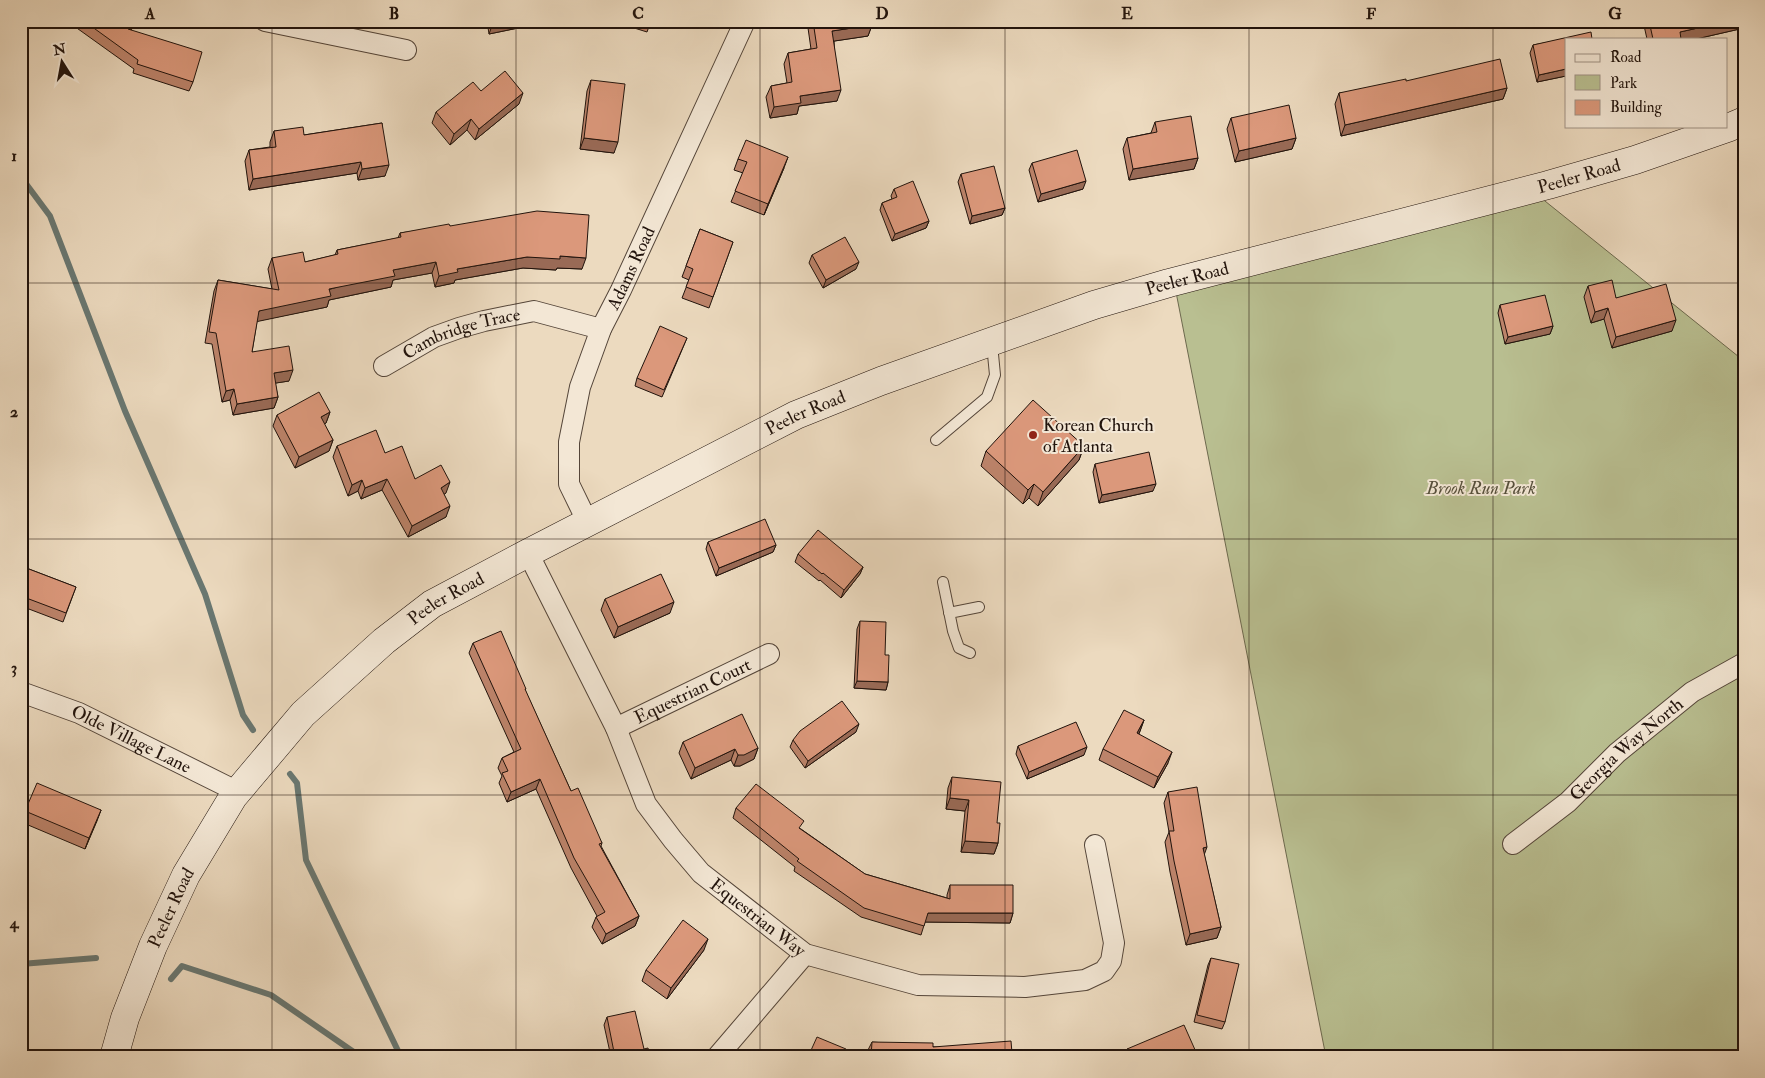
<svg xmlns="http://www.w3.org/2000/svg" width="1765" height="1078" viewBox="0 0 1765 1078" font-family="'IM FELL Double Pica',serif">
<rect width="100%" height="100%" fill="#ecdabf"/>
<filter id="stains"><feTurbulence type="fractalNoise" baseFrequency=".004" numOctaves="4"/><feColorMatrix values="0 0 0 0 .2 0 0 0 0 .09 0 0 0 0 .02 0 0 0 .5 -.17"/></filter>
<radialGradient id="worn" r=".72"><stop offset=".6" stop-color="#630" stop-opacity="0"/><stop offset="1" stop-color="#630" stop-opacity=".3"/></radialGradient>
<path fill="#b9bf91" stroke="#6d694e" d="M1535,193L1744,361V1057H1326L1175,287Z"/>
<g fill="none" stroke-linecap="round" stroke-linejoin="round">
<path stroke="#697771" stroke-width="6" d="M21,177L50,216L125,411L205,594L243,715L253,730
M290,774L297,783L306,860L401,1057
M21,964L96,958
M171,979L182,966L271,995L361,1057"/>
<g stroke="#544539" stroke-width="12">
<path id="lane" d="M936,440L987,397L995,375L992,344
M943,582L953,631L959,648L970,653
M949,613L979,607"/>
</g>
<g stroke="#544539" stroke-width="22">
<g id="street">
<path d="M265,21L406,50"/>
<path id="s1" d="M384,366L434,337L459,328L484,321L534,311L601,329"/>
<path id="s2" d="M588,523L569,484V442L580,387L601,329L621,290L745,21"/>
<path id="s3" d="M528,553L616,728L646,804L673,840L701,873L805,954L918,985L1025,987L1085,980L1104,971L1111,961L1114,943L1095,845"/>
<path id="s4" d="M21,692L79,713L226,786L233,797"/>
<path id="s5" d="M616,728L769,654"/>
<path id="s6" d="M1513,844L1568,802L1617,753L1692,692L1744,663"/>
<path d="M717,1057L805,954"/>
</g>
</g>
<g stroke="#21130c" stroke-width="29">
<g id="secondary">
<path id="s7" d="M114,1057L125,1018L153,946L186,875L233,797L303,714L384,641L432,604L528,553L796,415L881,381L1094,305L1169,283L1548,185L1635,160L1730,127L1744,121"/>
</g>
</g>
<use href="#lane" stroke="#f3e7d5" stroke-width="10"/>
<use href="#street" stroke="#f3e7d5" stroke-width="20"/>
<use href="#secondary" stroke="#f3e7d5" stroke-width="28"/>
</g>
<path fill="#bc836a" stroke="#21130c" d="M67,21H134L131,30L193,82L189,91L133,73L134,69Z
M487,21H525L523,27L489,34Z
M612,21H651L647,32Z
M807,21H872V25L868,36L834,41L837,101L799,106L797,114L770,118L766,97L771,86L787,83L784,64L788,53L811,49Z
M1643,21H1744V28L1696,39H1647Z
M1566,39V76L1537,82L1530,53L1533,45Z
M591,80L614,153L580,149L587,91Z
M1507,88L1503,99L1341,136L1335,104L1339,93Z
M481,91L519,104L475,140L467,130L450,145L432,123L436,112Z
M1231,118L1296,138L1292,149L1235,162L1227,129Z
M1155,122L1198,158L1194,169L1129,180L1123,149L1127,138L1151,133Z
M382,123L385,176L358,180L357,173L249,190L245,161L249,150L270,147V142L274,131L304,135Z
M738,159L784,168L764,215L731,202L743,173L734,170Z
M1032,163L1083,189L1038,202L1029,170Z
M961,174L1005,208L1002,215L970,224L958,182Z
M894,189L929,221L926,228L892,241L880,210L882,203L892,199L891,196Z
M450,226L582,269L557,268L556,270L523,268L455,280L454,283L435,287L432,273L393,280L391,287L329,300L327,307L257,321L252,352L289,381L275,383L278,397L274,408L233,415L230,400L222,402L212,344L205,343L214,291L218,280L272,289L268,269L272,258L305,262L335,255L337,250L398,238L400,233Z
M700,229L733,242L709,308L682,298L689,280L682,277Z
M812,255L856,269L823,288L809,263Z
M1744,258V280L1741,266Z
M1588,286L1616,298L1672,331L1612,348L1604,319L1591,323L1584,297Z
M1500,305L1553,326L1550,334L1505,344L1498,313Z
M687,338L662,397L635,386L637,378Z
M330,412L326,423L324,424L333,440L329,451L295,468L273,426L277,415Z
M337,446L385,453L415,479L446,493L444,494L446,517L408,537L382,490L361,499L358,491L348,496L333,457Z
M1084,446L1079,460L1038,506L1029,498L1023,504L981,466L986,451Z
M1095,464L1153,491L1099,503L1093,472Z
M708,542L776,545L773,552L716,576L706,549Z
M798,554L863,567L860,574L841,598L820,580L819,581L795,562Z
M21,566L76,587L63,622L21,606Z
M605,599L670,613L614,638L601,610Z
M860,621L885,655L888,682L886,690L854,688L857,629Z
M473,643L526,689L525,690L571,791L602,843L601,846L639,916L635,926L602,944L592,927L596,917L597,916L571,868L536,789L507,802L499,783L502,776L498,768L502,758L514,752L469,653Z
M1144,720L1139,734L1168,763L1154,788L1099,760L1103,749Z
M856,732L805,768L790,747L793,740Z
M683,742L758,748L754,759L740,766H734L731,760L691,779L679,753Z
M1018,746L1084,755L1027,779L1016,754Z
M952,777L997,823L998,843L994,854L961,852L965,811L946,809L948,788Z
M1168,792L1204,854L1221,927L1217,938L1186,945L1170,872L1165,842L1169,832L1164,803Z
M736,808L801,829L865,874L947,898V895L950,885L1013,913L1010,923L925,922L921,935L861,917L794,871L795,867L733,818Z
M101,810L85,849L21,822L25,811Z
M704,950L667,999L642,981L646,970Z
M1211,958L1225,1022L1222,1029L1194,1022L1208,965Z
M607,1017L644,1049L650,1057H611L604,1025Z
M872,1042L1012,1053L1090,1057H868V1050Z
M1127,1049L1194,1057H1124Z"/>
<path fill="#996a56" stroke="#21130c" d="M134,21L131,30L128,29Z
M501,21H525L523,27L489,34L493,23Z
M1729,21H1744V28L1696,39H1677L1680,32Z
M872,25L868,36L828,42L832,31Z
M1566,69V76L1537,82L1539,75Z
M1507,88L1503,99L1341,136L1345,125Z
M841,90L837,101L799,106L797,114L770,118L774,107L800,96Z
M523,93L519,104L475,140L479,129Z
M471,119L467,130L450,145L454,134Z
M584,138L618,142L614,153L580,149Z
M1296,138L1292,149L1235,162L1239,151Z
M788,157L784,168L764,215L768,204Z
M1198,158L1194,169L1129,180L1133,169Z
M361,162L357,173L249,190L253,179Z
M389,165L385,176L358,180L362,169Z
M1086,181L1083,189L1038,202L1041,194Z
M1005,208L1002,215L970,224L972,216Z
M929,221L926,228L892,241L895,234Z
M560,256L586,258L582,269L557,268L556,270L523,268L455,280L454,283L435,287L439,276L457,269L527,257Z
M436,262L432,273L393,280L391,287L329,300L327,307L255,322L259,311L393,270Z
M859,262L856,269L823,288L826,280Z
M1608,308L1604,319L1591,323L1595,312Z
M1676,320L1672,331L1612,348L1616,337Z
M1553,326L1550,334L1505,344L1508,337Z
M293,370L289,381L270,384L274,373Z
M234,389L230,400L222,402L226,391Z
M278,397L274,408L233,415L237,404Z
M330,412L326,423L317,428L321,417Z
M333,440L329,451L295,468L299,457Z
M1084,446L1079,460L1038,506L1043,492Z
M387,479L382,490L361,499L365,488Z
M362,480L358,491L348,496L352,485Z
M450,482L446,493L437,499L441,488Z
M1034,484L1029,498L1023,504L1028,490Z
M1156,484L1153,491L1099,503L1102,495Z
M450,506L446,517L408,537L412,526Z
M776,545L773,552L716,576L719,568Z
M863,567L860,574L841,598L844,590Z
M674,602L670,613L614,638L618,627Z
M857,681L888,682L886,690L854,688Z
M1144,720L1140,731L1133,744L1137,733Z
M859,724L856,732L805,768L808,761Z
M1087,747L1084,755L1027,779L1029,772Z
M758,748L754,759L740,766H734L738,755Z
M735,749L731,760L691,779L695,768Z
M1172,752L1168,763L1154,788L1158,777Z
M540,779L536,789L507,802L511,792Z
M950,798L969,800L965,811L946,809Z
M101,810L97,821L85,849L89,838Z
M965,841L998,843L994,854L961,852Z
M1207,847L1203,858V848Z
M928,913H1013L1010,923L924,922Z
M639,916L635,926L602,944L606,934Z
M1221,927L1217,938L1186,945L1190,934Z
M708,939L704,950L667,999L671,988Z
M1196,1052L1194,1057H1185Z"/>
<path fill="#db987b" stroke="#21130c" d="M84,21H134L128,29L202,52L193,82L137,64L138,60Z
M813,21H872V25L832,31L841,90L800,96L801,103L774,107L771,86L792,82L788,53L817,48Z
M1649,21H1729L1680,32L1681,39H1653Z
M1591,32L1592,39H1566V69L1539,75L1533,45Z
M1500,59L1507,88L1345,125L1339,93L1406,79V81Z
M505,71L523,93L479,129L471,119L454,134L436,112L473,82L481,91Z
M591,80L625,84L618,142L584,138Z
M1289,105L1296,138L1239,151L1231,118Z
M1191,116L1198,158L1133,169L1127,138L1157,132L1155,122Z
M382,123L389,165L362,169L361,162L253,179L249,150L276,147L274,131L303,127L304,135Z
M746,140L788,157L768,204L735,191L747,162L738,159Z
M1077,150L1086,181L1041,194L1032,163Z
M994,166L1005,208L972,216L961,174Z
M913,181L929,221L895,234L882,203L897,197L894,189Z
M537,211L589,215L586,258L560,256V259L527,257L457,269L458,272L439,276L436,262L393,270L395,276L329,289L331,296L259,311L252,352L289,346L293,370L274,373L278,397L237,404L234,389L226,391L216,333L209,332L218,280L279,290L272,258L303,252L305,262L338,254L337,250L401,237L400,233L449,224L450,226Z
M700,229L733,242L713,297L686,287L693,269L686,266Z
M845,237L859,262L826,280L812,255Z
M1612,280L1616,298L1666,284L1676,320L1616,337L1608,308L1595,312L1588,286Z
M1545,295L1553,326L1508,337L1500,305Z
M660,326L687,338L664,390L637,378Z
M319,392L330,412L321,417L333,440L299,457L277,415Z
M1033,400L1084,446L1043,492L1034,484L1028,490L986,451Z
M376,430L385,453L402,446L415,479L441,465L450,482L441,488L450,506L412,526L387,479L365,488L362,480L352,485L337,446Z
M1149,452L1156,484L1102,495L1095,464Z
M765,519L776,545L719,568L708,542Z
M818,530L863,567L844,590L823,573L822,574L798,554Z
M21,566L76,587L66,613L21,596Z
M661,574L674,602L618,627L605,599Z
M860,621L886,622L885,655H889L888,682L857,681Z
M501,631L526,689H525L571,791L578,788L602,843L599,844L639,916L606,934L596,917L605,912L574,858L540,779L511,792L502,773L508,771L502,758L521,749L473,643Z
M842,701L859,724L808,761L793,740L800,731Z
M1124,710L1144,720L1137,733L1172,752L1158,777L1103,749Z
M742,714L758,748L744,755H738L735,749L695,768L683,742Z
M1076,722L1087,747L1029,772L1018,746Z
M952,777L1001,782L997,823H1000L998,843L965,841L969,800L950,798Z
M37,783L101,810L89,838L25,811Z
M756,784L804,821L799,828L865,874L950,899V885H1013V913H928L924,926L864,908L797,861L799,859L736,808Z
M1197,787L1207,847L1203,848L1221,927L1190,934L1174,861L1169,831H1174L1168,792Z
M683,920L708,939L671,988L646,970Z
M1211,958L1239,964L1225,1022L1197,1015Z
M635,1011L644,1049L648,1048L650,1057H615L607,1017Z
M1184,1025L1196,1052L1185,1057H1130L1127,1049Z
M817,1037L846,1049L842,1057H808Z
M1011,1041L1012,1053H1090V1057H871L872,1042L933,1043V1047Z"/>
<path fill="none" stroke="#21130c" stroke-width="1" stroke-opacity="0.55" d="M272,21V1057M516,21V1057M760,21V1057M1005,21V1057M1249,21V1057M1493,21V1057M21,283H1744M21,539H1744M21,795H1744"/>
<circle fill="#8f2418" stroke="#f3e7d5" stroke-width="2" cx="1033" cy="435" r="5"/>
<g text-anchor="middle" stroke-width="4" stroke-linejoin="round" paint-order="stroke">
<g font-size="18" fill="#21130c" stroke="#f3e7d5">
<text dy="6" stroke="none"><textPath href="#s7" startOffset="1795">Peeler Road</textPath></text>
<text dy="6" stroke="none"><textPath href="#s2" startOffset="271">Adams Road</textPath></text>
<text dy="6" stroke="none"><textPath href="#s7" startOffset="1390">Peeler Road</textPath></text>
<text dy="6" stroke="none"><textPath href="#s1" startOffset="85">Cambridge Trace</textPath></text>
<text dy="6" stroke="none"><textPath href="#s7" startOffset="985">Peeler Road</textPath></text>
<text dy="6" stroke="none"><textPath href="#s7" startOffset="580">Peeler Road</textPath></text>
<text dy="6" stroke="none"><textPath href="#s5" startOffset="85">Equestrian Court</textPath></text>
<text dy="6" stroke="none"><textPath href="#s4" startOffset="120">Olde Village Lane</textPath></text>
<text dy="6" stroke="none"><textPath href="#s6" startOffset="148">Georgia Way North</textPath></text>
<text dy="6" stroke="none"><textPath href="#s7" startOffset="160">Peeler Road</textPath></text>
<text dy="6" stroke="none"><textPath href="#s3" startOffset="438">Equestrian Way</textPath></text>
</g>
<g font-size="18" fill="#21130c" stroke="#f3e7d5" text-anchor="start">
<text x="1043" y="431">Korean Church<tspan x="1043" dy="21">of Atlanta</tspan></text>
</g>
<g font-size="18" font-style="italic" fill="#564f3b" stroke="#f3e7d5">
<text x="1481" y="494">Brook Run Park</text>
</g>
</g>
<rect width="1765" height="1078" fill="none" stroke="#ecdabf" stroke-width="55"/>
<rect x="1565" y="38" width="162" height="90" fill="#f3e7d5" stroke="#9f9285"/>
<rect x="1575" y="54" width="25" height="8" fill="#f3e7d5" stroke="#9f9285"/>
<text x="1610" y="62" font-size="15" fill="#21130c">Road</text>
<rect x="1575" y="75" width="25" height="15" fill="#b9bf91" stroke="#9f9285"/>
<text x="1610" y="88" font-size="15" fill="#21130c">Park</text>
<rect x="1575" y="100" width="25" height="15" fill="#db987b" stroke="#9f9285"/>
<text x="1610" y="112" font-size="15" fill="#21130c">Building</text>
<g transform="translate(62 62) rotate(349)" stroke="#f3e7d5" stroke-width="4" paint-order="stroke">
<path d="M0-4L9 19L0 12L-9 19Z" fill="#21130c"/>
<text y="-8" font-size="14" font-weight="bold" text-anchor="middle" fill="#21130c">N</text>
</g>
<rect x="28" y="28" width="1710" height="1022" fill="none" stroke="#21130c" stroke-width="2"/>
<g font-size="16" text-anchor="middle" font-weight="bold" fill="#21130c">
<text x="150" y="19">A</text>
<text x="394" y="19">B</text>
<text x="638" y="19">C</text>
<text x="882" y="19">D</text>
<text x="1127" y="19">E</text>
<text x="1371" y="19">F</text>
<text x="1615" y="19">G</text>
<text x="14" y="161">1</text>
<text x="14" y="417">2</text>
<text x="14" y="673">3</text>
<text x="14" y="928">4</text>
</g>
<rect width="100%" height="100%" filter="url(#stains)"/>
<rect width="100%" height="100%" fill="url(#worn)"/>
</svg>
